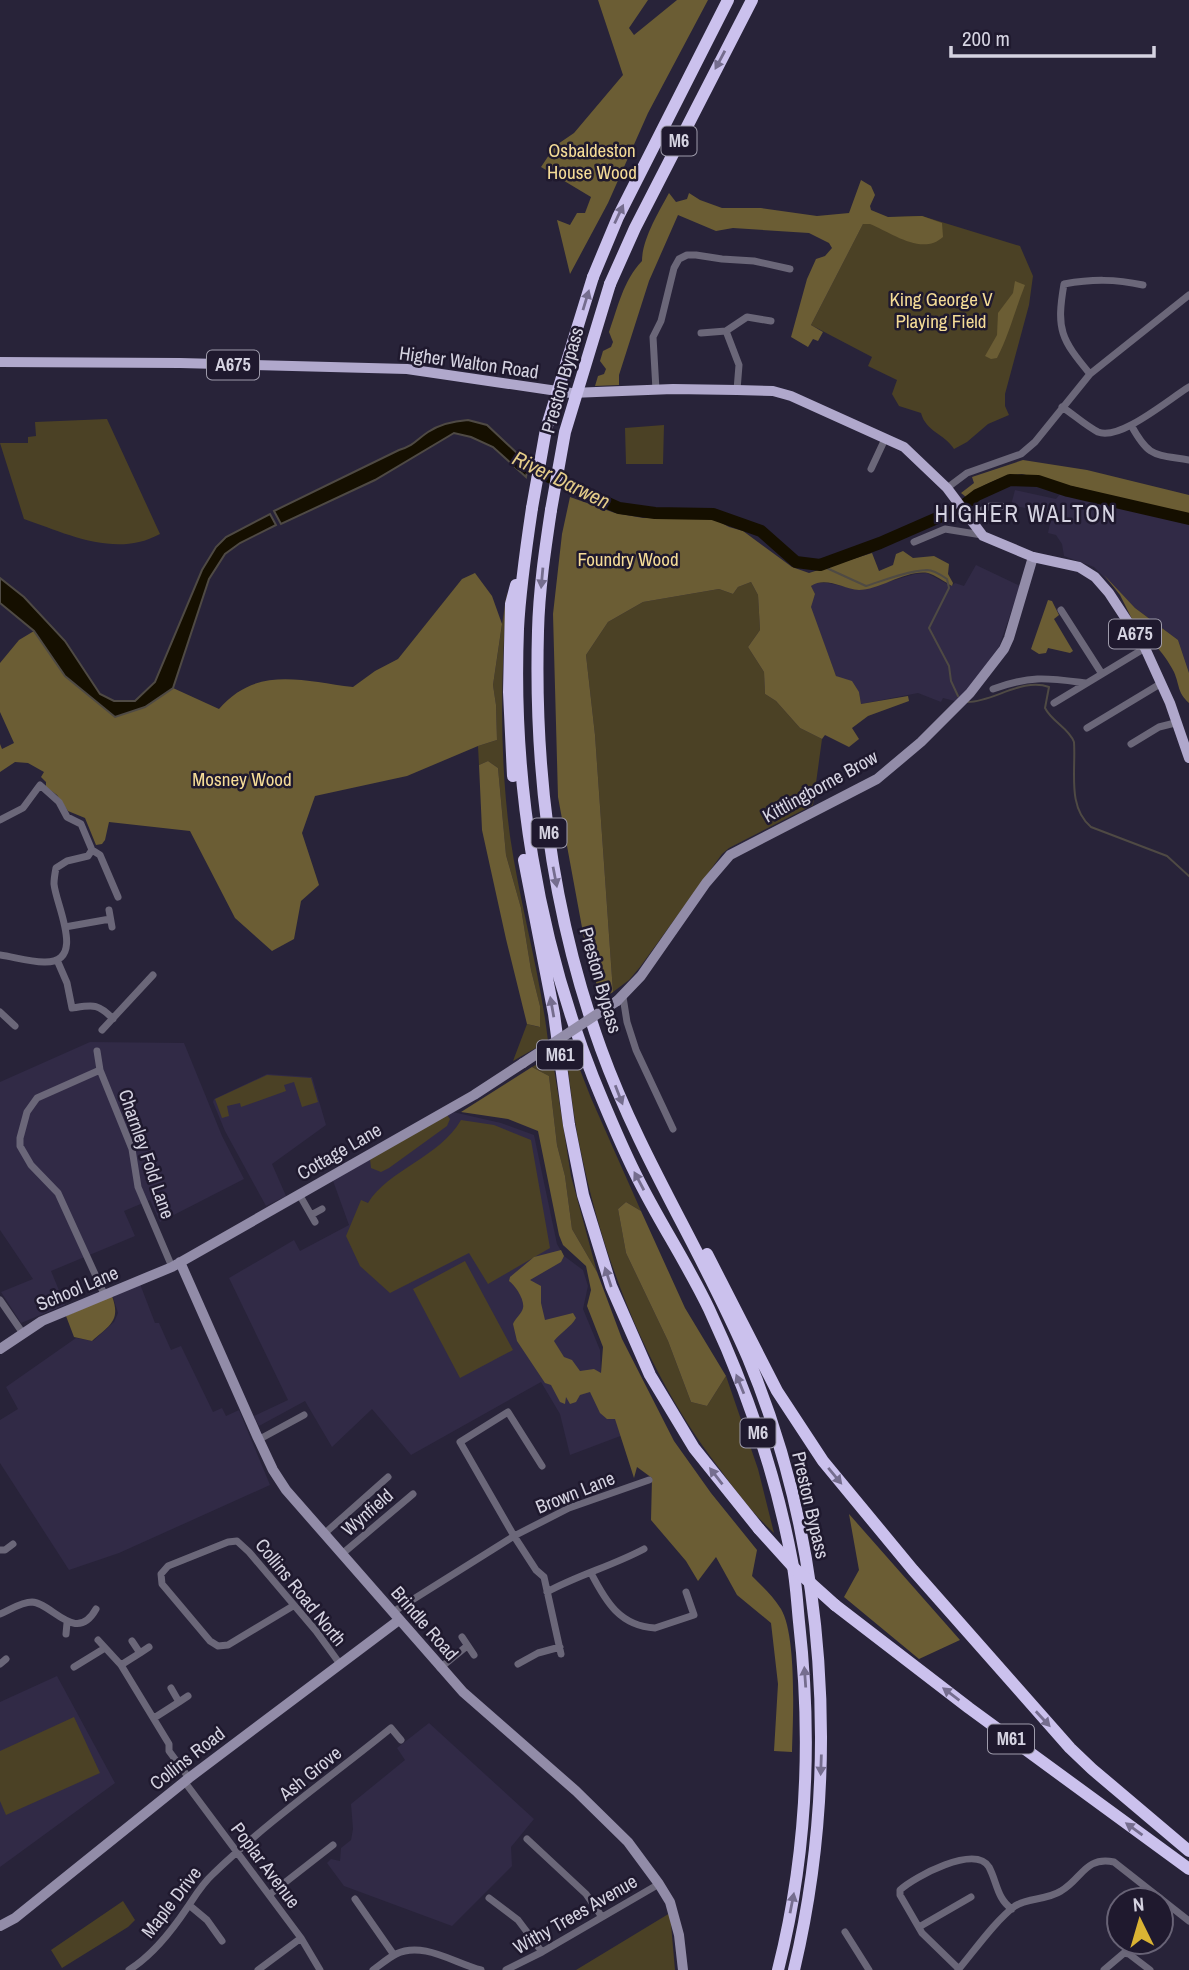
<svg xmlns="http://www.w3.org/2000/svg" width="1189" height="1970" viewBox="0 0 1189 1970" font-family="'Archivo Narrow',sans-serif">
<rect width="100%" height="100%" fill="#282339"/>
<path fill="#312a46" d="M1015,490L1056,499L1060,494L1189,523V673L1178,640L1135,608L1094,567L1064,556L1062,544L1056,535L1048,533L1052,514L1011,505Z
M976,565L1020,586L999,647L969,688L955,701L943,698L941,702L918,693L861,704L859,692L836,676L810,607L815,594L811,586L816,583H828L860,590L915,574L927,573L951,586L955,583L964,586Z
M90,1042L184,1043L222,1136L244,1179L160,1222L150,1200L124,1211L135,1236L51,1271L65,1305L21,1323L1,1292L33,1279L0,1230V1082Z
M267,1074L312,1077L326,1125L272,1164L286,1196L266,1206L225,1131L213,1102L214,1099Z
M453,1112L501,1123L534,1135L557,1244L564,1256L583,1270L588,1286L583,1309L600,1350L601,1374L623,1435L570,1455L560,1414L541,1382L411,1455L372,1409L332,1447L305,1401L259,1426L254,1416L288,1400L229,1278L294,1240L300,1251L349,1225L332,1178Z
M140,1284L155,1323H159L171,1350L181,1346L213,1412L222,1408L226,1416L239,1410L270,1485L119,1553L69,1570L0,1463V1420L18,1409L6,1387L76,1338L93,1341L114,1322L118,1313L113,1297Z
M57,1676L115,1783L0,1867V1702Z
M429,1723L534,1819L511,1847L512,1866L452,1926L344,1886L327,1863L331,1859L340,1861L341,1848L351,1840L353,1829L351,1804L405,1760L397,1748Z"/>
<path fill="#4b4125" d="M922,216L1020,246L1033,276L1029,305L1005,394V406L1009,415L988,424L967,442L954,449C945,434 926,432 921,413L899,406L892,394L897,380L868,366L872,357L811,325L866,218Z
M107,419L160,534C153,537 146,541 139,542C101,551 59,531 24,519L0,443H28V437L36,436L35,422Z
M664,425L663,464H626L625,428Z
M751,582L758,595L760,630L748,647L764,672L765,694L776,701L800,728L822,739L813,805L729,848L722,854L640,967L629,980L613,992L595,735L586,655L608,622L643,602L719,589L733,594L738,587Z
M507,591C501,673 499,754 510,836C520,905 540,972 548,1041L513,1061L527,1024L539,1027L540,1006L531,970L521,908L506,855L498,768L488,761L479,765L478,746L497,740L496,705L493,685Z
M570,1044L591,1098L641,1211L626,1202L618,1209L626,1253L668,1341L691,1402L707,1406L726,1376L758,1469L774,1533C753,1514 736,1491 719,1468C649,1377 604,1264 581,1152C573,1117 570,1081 565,1046Z
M552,1056L571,1176L597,1272L572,1229L565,1176L557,1145L549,1076L532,1067Z
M267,1075L311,1078L318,1102L302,1107L294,1082L284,1085L286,1091L241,1107L240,1103L227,1106L229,1116L222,1118L215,1099Z
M447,1115L450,1119L447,1126L389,1168L381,1172L371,1168L370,1159Z
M461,1120L494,1125L531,1140L550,1248L488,1284L469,1253L390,1293L360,1266L346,1236L361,1200L368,1203C388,1170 440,1157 461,1120Z
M465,1261L513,1350L460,1378L413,1289Z
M74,1717L100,1773L6,1815L0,1801V1751Z
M123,1901L135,1920L128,1927L62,1968L51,1950Z
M670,1913L675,1970H576Z"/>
<path fill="#6b5d34" d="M598,0H648L629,28L634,35L677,0H708L648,113L608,203L570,274L557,220L570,225L577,213H585L591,197L541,167L555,146L574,133L623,75Z
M861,180L871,186L875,195L870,206L871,210L888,217L922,216L942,223L943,237C922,256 892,233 870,224H863L811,325L823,332L818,341L813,339L808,347L791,337L807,279L816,259L825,256L832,248L829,243L809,233L733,228L716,231L678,215L649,281L619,375V385L595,386L598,376L604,374L606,369L600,361L603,351L611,347L613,342L609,332C618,307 623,281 642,261C642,240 658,213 669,193L676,202L687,199L689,193L700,200L722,208H761L817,216L849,213Z
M1015,281L1025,285C1015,310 1009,335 997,358L991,359L985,356L997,335L998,313L1013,293Z
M1023,460L1087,470L1189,495V515L1022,474C1001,476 983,484 966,497L961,493L974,483L972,477Z
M570,497L615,513L643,518L714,519L729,527L743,531L792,567L809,573L872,553L879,571L893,565L896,554L903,551L913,558L934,556L949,564L948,574L953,583L952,586C945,582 935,575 928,573C908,569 879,590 859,590C843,589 826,576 811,586L815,594L811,607L836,676L852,681L859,692L861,704L908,696L909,701L868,716L852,728L859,739L849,747L825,735L822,739L800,728L776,701L765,694L764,672L748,647L760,630L758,595L751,582L738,587L733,594L719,589L643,602L608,622L586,655L595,735L613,992L602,999L588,960L558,797L553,614L562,534Z
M475,573L492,596L502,624L493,685L496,705L497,740L478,746L407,776L315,796L302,833L319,885L301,901L294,939L272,951L235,918L190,831L109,822L105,840L102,844L96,845L85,818L68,811L57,795L46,787V782L41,777L44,772L28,763L15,762L0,772V744L2,749L14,743L0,712V663L19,640L34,631L65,676L115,717L145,707L173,688L219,709C257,665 302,681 353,687L375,671L398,659L462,579Z
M1104,575L1135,608L1178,640L1189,673V703C1177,692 1180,686 1174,672C1169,662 1161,651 1153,643L1146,647L1120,595Z
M1048,600L1052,601L1059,615L1054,619L1073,651L1070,653L1048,648L1046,653L1039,654L1031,649Z
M488,761L498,768L506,855L521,908L531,970L540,1006V1027L527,1024L506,939L482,830L479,765Z
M532,1067L549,1076L557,1145L565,1176L572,1229L597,1272L622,1339L674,1441L711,1493L757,1550L752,1576C762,1586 773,1596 781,1609C797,1636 793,1719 792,1752L774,1751L778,1684L771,1623L737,1595L716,1557L698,1581L686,1561L651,1520L652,1478L637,1467L634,1478L615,1419H607L600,1413L590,1392L580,1395L576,1402L570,1404L566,1397L565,1404L560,1402L551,1385L545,1383L517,1341L513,1324C515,1319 522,1313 523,1308C525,1300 515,1285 509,1281L510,1277L534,1257L561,1250L564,1256L561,1262L530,1280L541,1286V1303L545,1320L573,1313L576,1318C571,1327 561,1332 554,1341L564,1357L572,1360L580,1371L594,1369L601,1373L603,1347L587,1306L591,1290L586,1266L563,1245L559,1235L538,1131L508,1119L461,1112Z
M626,1202L641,1211L685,1308L726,1376L707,1406L691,1402L668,1341L626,1253L618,1209Z
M112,1296C121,1321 110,1325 92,1341L74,1337L66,1316Z
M849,1514L960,1640L919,1659L844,1597L859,1570Z"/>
<path fill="#150f00" stroke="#4f4a44" stroke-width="2" d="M468,420L487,425L520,456L529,461L526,477L493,447L471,437L454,433L375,480L281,524L274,511L399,450C415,445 416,440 428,432C440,424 454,421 468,420Z
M270,514L276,525L240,543L225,554L209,579L173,688L145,707L115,717L65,676L34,631L0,603V578L24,597L65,641L100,694L114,701H135L155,682L202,570L216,547L226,537Z"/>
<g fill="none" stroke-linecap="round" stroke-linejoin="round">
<path stroke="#4f4a44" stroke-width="2" d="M820,565L866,586C885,580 907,571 927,570C934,570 941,575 947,579L949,588L929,628L949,666L951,681L958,696
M968,702C993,702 1023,677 1049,687L1045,708C1052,722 1069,728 1074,742C1076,771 1067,807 1091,827L1167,856L1189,876"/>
<path stroke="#150f00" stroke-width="12" d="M516,459L520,464L619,508L655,513L713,514L761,531L796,562L820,565L880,543L960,508L977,495L1010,480L1038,481L1068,491L1189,519"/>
<path stroke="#6b6779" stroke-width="7" d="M701,333L726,331
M1090,374C1061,339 1056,330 1064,284C1092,279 1115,279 1143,285
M656,390L653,337L661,321L674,268L679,259L687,255H696L722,259L754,261L790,269
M737,390L739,365L726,331L747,317L771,321
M1062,407C1073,414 1086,426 1098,432C1120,441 1169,399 1189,387
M1131,425C1149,458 1154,454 1189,460
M871,469L885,439
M947,488L967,473L1021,454L1035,442L1090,374L1189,295
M972,523C984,503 993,503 1014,509
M914,542L945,529L982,535
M1061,610L1102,674
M993,689C1032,675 1047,678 1086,683
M1054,703L1145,648
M1087,728L1160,684
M1131,744L1159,727L1175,723
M0,820L23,808L40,785L59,802L67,817L81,824L92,850
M92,850L100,855L118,897
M109,910L112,927
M65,927L110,919
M0,955C14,957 29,962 44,962C87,963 56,906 54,884C54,879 55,873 56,868L67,861L88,856L92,850
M57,960L67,983L72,1008C93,1005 98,1003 113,1019
M623,997L627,1022L636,1050L673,1129
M0,1012L15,1026
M102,1030L153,975
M97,1051L100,1070L132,1149L138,1187L172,1267
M100,1070L37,1098L27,1112L20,1138V1146L31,1165L58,1193L105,1296
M299,1194L315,1222
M311,1215L322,1209
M0,1300L22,1332
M258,1440L304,1415
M542,1466L508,1412L460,1442L514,1536L536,1570L544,1577L561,1654
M324,1534L388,1477
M0,1550H5L13,1544
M342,1554L413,1494
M591,1573C606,1602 620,1626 655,1628L694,1615L686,1592
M547,1592C578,1575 612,1566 644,1549
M293,1606L228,1645L218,1646L210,1641L162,1584L161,1574L168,1566L228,1542L237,1541L249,1552L316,1631L340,1664
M393,1612L514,1536L569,1508L649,1480
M0,1614C10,1610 21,1602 32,1602C52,1603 76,1645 96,1609
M66,1634L67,1623
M462,1637L474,1655
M98,1640L121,1665L169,1744V1751L189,1778
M132,1641L140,1653L149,1647
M0,1664L6,1659
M518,1664L538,1653L560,1647
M121,1665L140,1653
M74,1667L105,1648
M440,1668L467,1646
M171,1688L179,1702L188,1696
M154,1718L179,1702
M184,1781L301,1938L320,1970
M527,1839L586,1894L602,1917
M269,1895L333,1845
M489,1898L518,1920L542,1952
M355,1899L394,1955
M189,1905L207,1920L222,1941
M919,1927L971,1897
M845,1932L869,1970
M959,1969L922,1933L900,1895V1890C914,1877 975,1844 989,1867C997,1882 997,1899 1012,1909
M129,1970C153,1955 171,1932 187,1908C195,1896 202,1884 213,1874C268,1821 332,1776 391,1728L401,1740
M258,1970L301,1938
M373,1970C380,1965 388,1958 396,1954C423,1941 454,1963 481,1970
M506,1970L542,1952L659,1884
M958,1970C975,1950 995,1921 1015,1906C1027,1898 1047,1900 1061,1891C1082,1879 1085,1856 1114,1862L1189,1921
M1104,1970L1124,1953L1129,1954L1150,1970"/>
<path stroke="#928ca8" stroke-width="10" d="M617,1001L641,976L706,883L730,855L877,779L921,742L970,693L1004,649L1009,638L1033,557
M180,1262L257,1436L273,1470L286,1490L463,1692L576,1791L628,1842L659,1884L670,1902L679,1935L683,1970
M0,1349L42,1321L172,1267L474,1095L523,1063
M0,1926L15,1918L189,1778L399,1620"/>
<path stroke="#b0a8cc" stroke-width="10" d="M0,362L180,363L407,369L571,393L673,389L737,390L773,391L791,396L904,447L947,488L983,536L1033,557L1079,567L1095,577L1109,593L1145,648L1170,703L1189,758"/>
<path stroke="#cbc1ed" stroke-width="12" d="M593,277L618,217L728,0
M610,284L635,228L752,0
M532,508C526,548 520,588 518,629C512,781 537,935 593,1077C606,1109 620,1143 636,1175C658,1220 687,1263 709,1309C746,1388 776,1475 792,1561C796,1581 797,1602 799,1622C812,1738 807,1856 778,1970
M551,510C545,550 539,590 538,631C534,772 553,916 601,1049C640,1157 703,1253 748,1358C827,1547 841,1772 794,1970
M513,776L509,692L511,604L516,585
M524,860L554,1014L569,1125L583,1195L611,1286L650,1375L694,1448L759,1529
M707,1254L777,1391L823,1461L913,1570L1070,1748L1092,1769L1189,1851
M835,1605L969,1708L1189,1869"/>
<path stroke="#928ca8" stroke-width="10" d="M523,1063L617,1001"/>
<path stroke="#cbc1ed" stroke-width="12" d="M532,508L546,429L593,277
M551,510L565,432L610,284
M759,1529L796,1570L835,1605"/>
</g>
<defs><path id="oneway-solid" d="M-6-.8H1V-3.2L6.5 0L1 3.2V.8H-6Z" transform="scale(1.75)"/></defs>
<g fill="#756d8e">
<use href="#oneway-solid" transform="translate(720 60) rotate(118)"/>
<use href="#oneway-solid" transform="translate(619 214) rotate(-65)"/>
<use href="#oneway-solid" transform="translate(586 300) rotate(-73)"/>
<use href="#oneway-solid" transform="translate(542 578) rotate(95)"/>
<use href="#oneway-solid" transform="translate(555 877) rotate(79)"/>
<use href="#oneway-solid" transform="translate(552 1007) rotate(-100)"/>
<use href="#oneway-solid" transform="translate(619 1095) rotate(69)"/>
<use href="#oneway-solid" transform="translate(639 1181) rotate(-118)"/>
<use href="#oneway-solid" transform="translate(608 1277) rotate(-108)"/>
<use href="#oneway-solid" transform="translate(740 1384) rotate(-112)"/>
<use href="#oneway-solid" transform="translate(716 1476) rotate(-128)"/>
<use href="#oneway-solid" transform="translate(835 1476) rotate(50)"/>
<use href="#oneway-solid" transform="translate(805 1677) rotate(-94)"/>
<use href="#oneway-solid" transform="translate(951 1694) rotate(-143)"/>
<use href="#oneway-solid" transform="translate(1043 1719) rotate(47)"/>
<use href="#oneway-solid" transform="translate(821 1765) rotate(92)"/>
<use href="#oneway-solid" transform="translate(1134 1829) rotate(-144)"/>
<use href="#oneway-solid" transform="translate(792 1903) rotate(-79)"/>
</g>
<g text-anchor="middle" stroke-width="5" stroke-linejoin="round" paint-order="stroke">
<g fill="#1f192e" stroke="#9e9bab" stroke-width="2">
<rect x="661.5" y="126.5" width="35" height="29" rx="5"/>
<rect x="207" y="350.5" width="52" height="29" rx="5"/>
<rect x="1109" y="619.5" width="52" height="29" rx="5"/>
<rect x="531.5" y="818.5" width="35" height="29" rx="5"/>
<rect x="537" y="1040.5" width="46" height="29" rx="5"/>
<rect x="740.5" y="1418.5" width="35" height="29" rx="5"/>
<rect x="988" y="1724.5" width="46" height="29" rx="5"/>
</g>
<g font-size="18" font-weight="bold" fill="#d5d3e1">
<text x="679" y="147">M6</text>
<text x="233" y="371">A675</text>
<text x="1135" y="640">A675</text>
<text x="549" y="839">M6</text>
<text x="560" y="1061">M61</text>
<text x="758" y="1439">M6</text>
<text x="1011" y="1745">M61</text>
</g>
<g font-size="19" fill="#f5dc97" stroke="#1f192e">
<text x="592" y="157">Osbaldeston<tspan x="592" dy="22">House Wood</tspan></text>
<text x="941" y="306">King George V<tspan x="941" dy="22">Playing Field</tspan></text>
<text x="628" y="566">Foundry Wood</text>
<text x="242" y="786">Mosney Wood</text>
</g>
<g font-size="19" fill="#d5d3e1" stroke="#1f192e">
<text transform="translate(469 362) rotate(8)" y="7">Higher Walton Road</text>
<text transform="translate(562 380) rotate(-74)" y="7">Preston Bypass</text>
<text transform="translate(820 786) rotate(-29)" y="7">Kittlingborne Brow</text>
<text transform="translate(601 980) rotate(74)" y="7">Preston Bypass</text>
<text transform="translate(339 1151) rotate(-30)" y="7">Cottage Lane</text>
<text transform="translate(147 1154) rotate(71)" y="7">Charnley Fold Lane</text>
<text transform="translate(77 1288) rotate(-23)" y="7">School Lane</text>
<text transform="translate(575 1492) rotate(-22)" y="7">Brown Lane</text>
<text transform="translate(811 1505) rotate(77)" y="7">Preston Bypass</text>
<text transform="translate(367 1512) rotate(-41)" y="7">Wynfield</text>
<text transform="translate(301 1592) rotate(51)" y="7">Collins Road North</text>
<text transform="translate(425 1623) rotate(49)" y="7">Brindle Road</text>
<text transform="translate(187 1758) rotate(-38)" y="7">Collins Road</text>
<text transform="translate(310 1773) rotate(-39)" y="7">Ash Grove</text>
<text transform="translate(266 1865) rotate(53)" y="7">Poplar Avenue</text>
<text transform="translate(171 1902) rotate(-52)" y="7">Maple Drive</text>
<text transform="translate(575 1914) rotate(-30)" y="7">Withy Trees Avenue</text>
</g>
<g font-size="21" font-style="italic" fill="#e4cc88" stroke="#1f192e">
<text transform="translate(561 480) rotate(26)" y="7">River Darwen</text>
</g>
<g font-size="23" letter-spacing="2" fill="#d5d3e1" stroke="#1f192e">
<text x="1026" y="522">HIGHER WALTON</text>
</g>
</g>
<g transform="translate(1140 1921) rotate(355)"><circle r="33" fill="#1f192e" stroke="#686376" stroke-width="2"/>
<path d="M0-5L12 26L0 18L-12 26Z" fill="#dab333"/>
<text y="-10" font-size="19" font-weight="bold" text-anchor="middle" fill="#d5d3e1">N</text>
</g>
<path d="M951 46v10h203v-10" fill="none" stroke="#d5d3e1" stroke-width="3.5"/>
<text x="962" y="46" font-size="21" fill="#d5d3e1" stroke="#1f192e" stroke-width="5" paint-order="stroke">200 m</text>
</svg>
